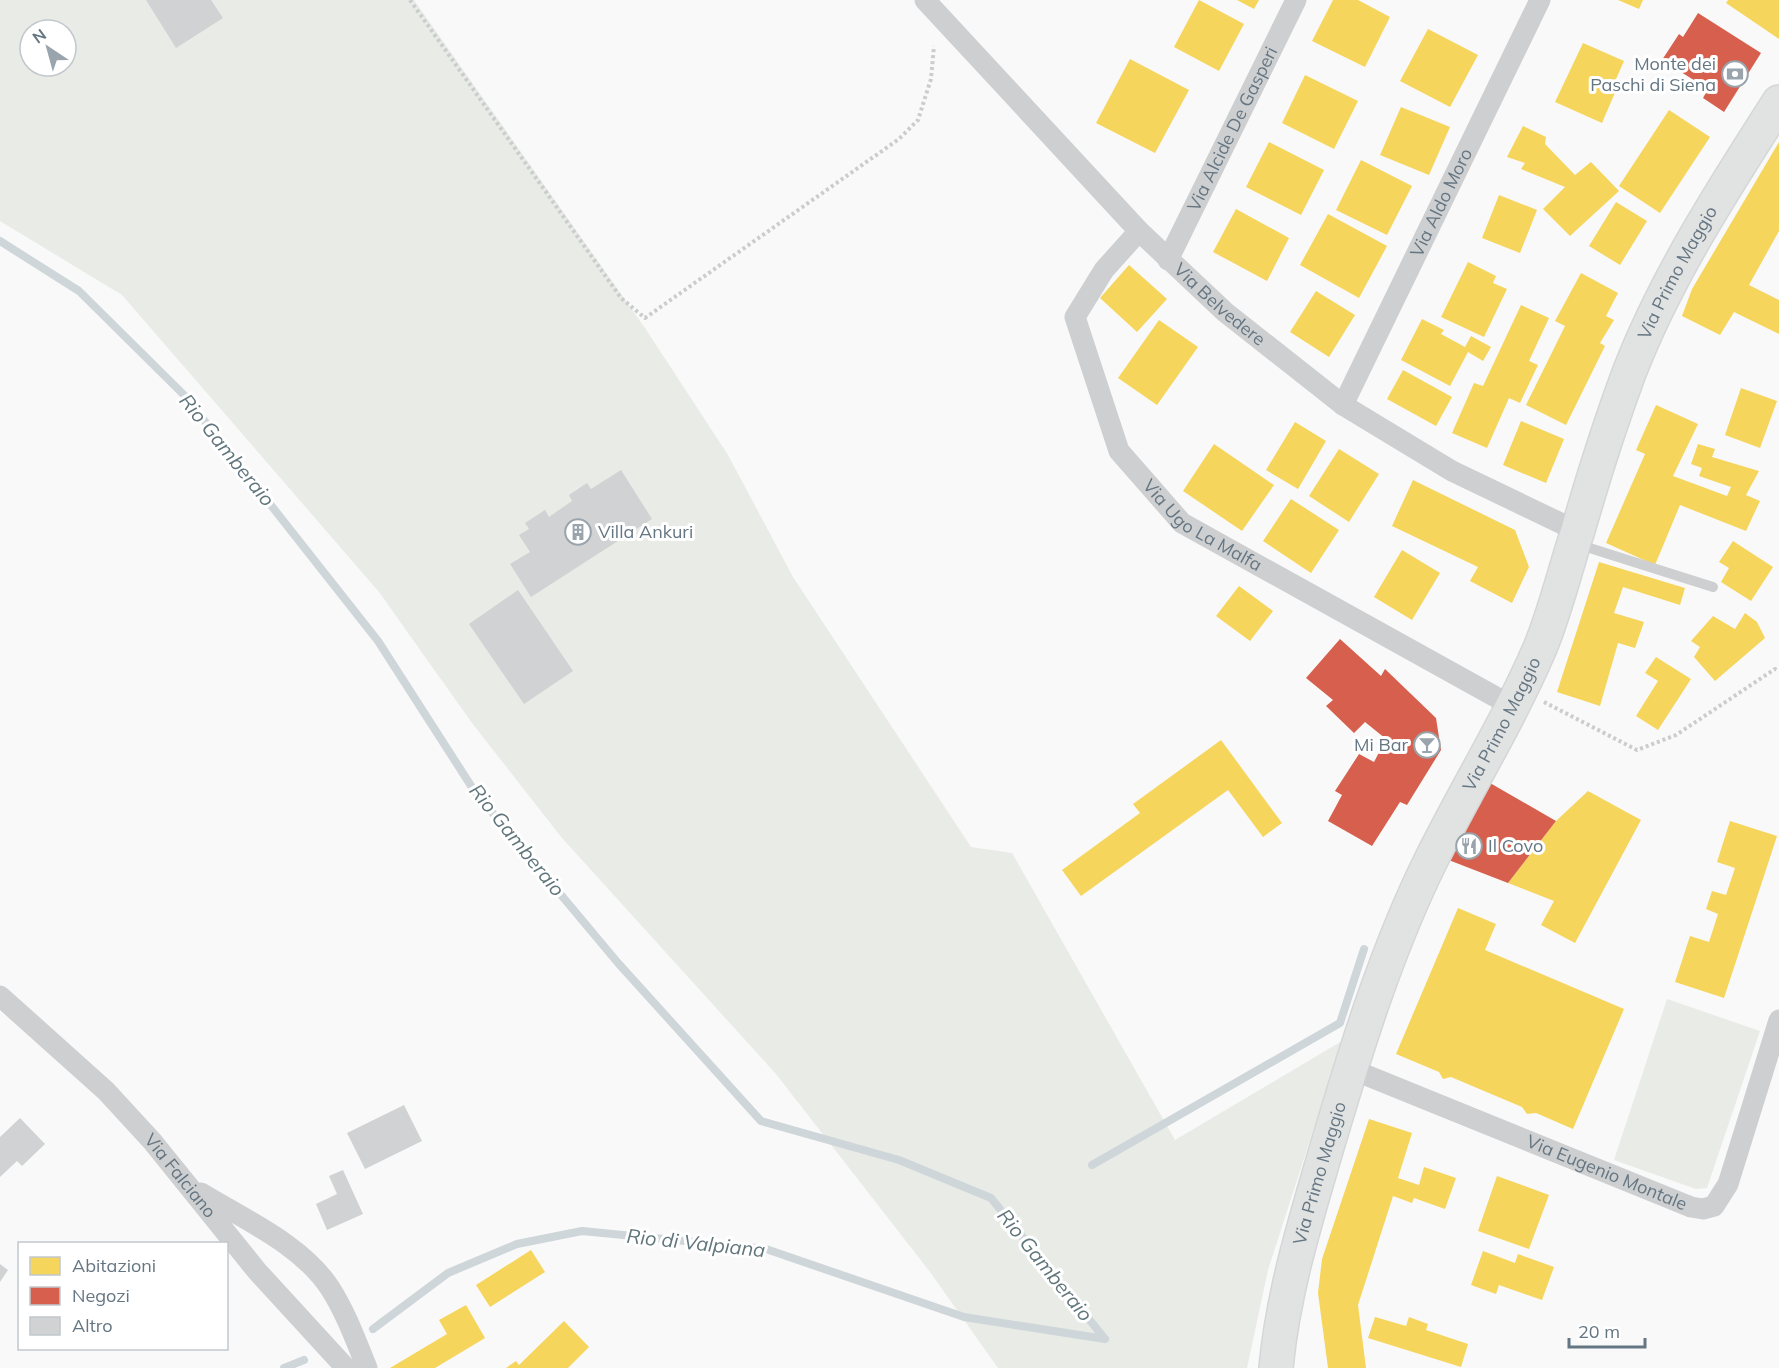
<svg xmlns="http://www.w3.org/2000/svg" width="1779" height="1368" viewBox="0 0 1779 1368" font-family="Mulish,sans-serif">
<rect width="100%" height="100%" fill="#f9f9f9"/>
<path fill="#e8ebe6" fill-rule="evenodd" d="M0,0H414L645,328L728,455L793,577L971,847L1012,853L1175,1140L1342,1041L1268,1270L1247,1368H998L930,1272L776,1074L562,838L472,723L379,592L122,295L0,221ZM30,30H66V66H30Z
M1667,999L1760,1031L1707,1188L1696,1189L1614,1160Z"/>
<path fill="#f6d55c" d="M1199,0L1244,24L1219,71L1174,47Z
M1237,0H1259L1254,9Z
M1333,0H1358L1390,17L1365,67L1312,41Z
M1618,0H1643L1639,9Z
M1728,0H1779V39L1726,3Z
M1428,29L1478,55L1450,107L1400,81Z
M1583,43L1624,61L1616,79L1620,81L1602,123L1555,102Z
M1130,59L1189,90L1155,153L1096,123Z
M1305,75L1358,101L1334,149L1282,123Z
M1401,107L1450,127L1429,175L1380,155Z
M1669,110L1710,137L1660,213L1619,186Z
M1523,126L1546,137L1545,144L1575,175L1591,162L1619,191L1570,236L1543,209L1565,187L1521,169L1525,163L1507,157Z
M1269,142L1324,170L1301,215L1246,187Z
M1779,142V231L1749,285L1779,300V334L1734,312L1720,335L1682,316L1692,289Z
M1361,160L1412,186L1387,235L1336,210Z
M1499,195L1537,210L1520,253L1482,238Z
M1616,202L1647,221L1620,265L1589,246Z
M1236,209L1289,238L1267,281L1213,252Z
M1328,214L1387,246L1359,298L1300,265Z
M1468,262L1496,276L1493,283L1507,289L1484,337L1441,317Z
M1129,265L1167,299L1137,332L1100,298Z
M1581,273L1618,293L1606,316L1614,320L1600,343L1605,346L1566,425L1526,405L1565,326L1555,321Z
M1316,291L1355,315L1329,357L1290,332Z
M1521,305L1549,318L1529,361L1538,365L1520,403L1509,398L1487,448L1452,433L1474,383L1483,386Z
M1422,319L1444,330L1441,334L1465,347L1471,336L1491,347L1483,361L1468,352L1450,386L1401,360Z
M1159,320L1198,347L1157,405L1118,378Z
M1403,370L1452,397L1436,426L1387,399Z
M1741,388L1777,401L1760,448L1725,435Z
M1656,405L1698,424L1673,476L1727,496L1731,487L1699,476L1702,468L1691,464L1698,444L1715,449L1712,457L1759,471L1746,495L1760,501L1746,531L1680,505L1655,565L1606,543L1645,454L1636,450Z
M1521,421L1564,439L1546,483L1503,465Z
M1295,422L1326,441L1298,489L1266,470Z
M1214,444L1274,485L1242,531L1183,491Z
M1339,449L1379,474L1349,522L1309,496Z
M1413,480L1515,530L1529,567L1512,603L1470,581L1478,567L1392,526Z
M1291,499L1339,530L1311,573L1263,541Z
M1733,541L1773,567L1751,601L1721,582L1729,568L1719,562Z
M1402,550L1440,573L1412,620L1374,597Z
M1599,562L1685,588L1680,605L1623,587L1614,613L1644,622L1635,648L1618,643L1600,706L1557,692Z
M1239,586L1273,611L1250,641L1216,616Z
M1745,613L1757,622L1765,638L1715,681L1694,657L1700,647L1691,641L1713,616L1735,629Z
M1656,657L1691,679L1658,730L1636,716L1658,681L1645,673Z
M1221,740L1282,823L1263,837L1228,790L1081,896L1062,870L1140,813L1133,804Z
M1588,791L1641,820L1575,943L1541,925L1554,901L1508,883L1556,821Z
M1730,821L1777,836L1724,998L1675,982L1690,936L1709,942L1718,914L1706,909L1712,891L1726,895L1735,868L1717,862Z
M1458,908L1496,924L1485,950L1624,1009L1573,1129L1536,1113L1527,1114L1522,1107L1451,1077L1443,1079L1439,1072L1396,1054Z
M1369,1119L1412,1133L1398,1178L1419,1185L1424,1167L1456,1178L1445,1209L1414,1198L1412,1203L1393,1196L1358,1305L1366,1368H1328L1318,1293L1322,1259Z
M1497,1176L1549,1195L1529,1249L1478,1231Z
M531,1250L545,1272L490,1307L476,1285Z
M1483,1251L1515,1263L1518,1254L1554,1267L1542,1300L1499,1285L1496,1294L1471,1285Z
M466,1305L485,1338L435,1368H390L447,1334L439,1320Z
M1375,1317L1406,1326L1409,1317L1428,1324L1426,1330L1468,1344L1461,1367L1368,1338Z
M564,1321L589,1347L568,1368H506L516,1361L519,1365Z"/>
<path fill="#d6604d" d="M1698,13L1761,53L1724,112L1703,98L1708,89L1662,60L1679,34L1683,37Z
M1340,639L1381,676L1385,669L1436,718L1441,750L1407,805L1400,802L1372,846L1328,821L1342,795L1335,791L1359,754L1374,762L1386,739L1365,722L1354,733L1326,706L1333,700L1306,678Z
M1490,783L1556,821L1508,883L1446,859Z"/>
<g fill="none" stroke-linecap="round" stroke-linejoin="round">
<path stroke="#ced6d9" stroke-width="8" d="M0,241L79,291L184,395L378,641L475,792L618,963L761,1121L899,1160L991,1198L1105,1339
M1092,1165L1340,1023L1364,949
M373,1329L448,1273L517,1244L582,1231L766,1249L964,1317L1105,1339
M284,1368L304,1360"/>
</g>
<path fill="#d0d2d3" d="M146,0H211L223,18L176,48Z
M621,470L652,519L531,597L510,564L530,552L519,535L529,529L525,523L545,510L549,517L572,501L569,495L587,483L591,489Z
M518,590L573,671L524,704L469,624Z
M404,1105L422,1141L365,1169L347,1133Z
M20,1118L45,1144L22,1166L17,1161L0,1177V1137Z
M343,1170L363,1214L327,1230L316,1204L337,1194L329,1176Z
M0,1264L8,1270L0,1282Z"/>
<g fill="none" stroke-linecap="round" stroke-linejoin="round">
<g stroke="#d5d6d7" stroke-width="36">
<g id="primary">
<path id="s7" d="M1276,1368C1283,1292 1306,1219 1327,1147C1356,1049 1387,948 1433,856C1468,786 1509,720 1540,648C1556,609 1565,570 1578,530C1593,478 1610,424 1629,373C1666,277 1724,188 1779,102"/>
</g>
</g>
<path stroke="#cbcccd" stroke-width="4" stroke-dasharray="3 3" stroke-linecap="butt" d="M410,0L621,298L645,318L899,139L918,120L931,79L934,46
M1544,702L1637,750L1676,735L1775,669L1779,671"/>
<path stroke="#cecfd0" stroke-width="10" d="M1577,544L1713,587"/>
<g stroke="#cecfd0" stroke-width="21">
<path id="s1" d="M925,0L1139,231L1225,312L1343,405L1452,471L1577,531"/>
<path id="s2" d="M1139,231L1104,270L1075,317L1119,451L1182,523L1512,706"/>
<path id="s3" d="M1168,260L1296,0"/>
<path id="s4" d="M1343,405L1540,0"/>
<path id="s5" d="M0,996L106,1091L152,1141L257,1271L346,1368"/>
<path id="s6" d="M1351,1069L1691,1207L1703,1209L1714,1206L1728,1184L1779,1020"/>
<path d="M201,1193C245,1220 301,1244 330,1288C346,1313 356,1341 367,1368"/>
</g>
<use href="#primary" stroke="#e1e2e2" stroke-width="33"/>
</g>
<defs>
<g id="bank-ring" transform="scale(1.35)"><circle r="9.5" fill="#fff" stroke="#99a4ac" stroke-width="1.5"/><path d="M-6-4H6V4H-6ZM0-2.3a2.3 2.3 0 1 0 0 4.6a2.3 2.3 0 1 0 0-4.6Z" fill="#99a4ac"/></g>
<g id="building-ring" transform="scale(1.35)"><circle r="9.5" fill="#fff" stroke="#99a4ac" stroke-width="1.5"/><path d="M-4-6H4V6H1V3H-1V6H-4ZM-2.5-4.3h1.7v1.8h-1.7ZM.8-4.3h1.7v1.8H.8ZM-2.5-1h1.7V.8h-1.7ZM.8-1h1.7V.8H.8Z" fill="#99a4ac"/></g>
<g id="bar-ring" transform="scale(1.35)"><circle r="9.5" fill="#fff" stroke="#99a4ac" stroke-width="1.5"/><path d="M-6-5H6L.8 .8V4.5H3.5V6h-7V4.5H-.8V.8Z" fill="#99a4ac"/></g>
<g id="restaurant-ring" transform="scale(1.35)"><circle r="9.5" fill="#fff" stroke="#99a4ac" stroke-width="1.5"/><path d="M-5-6h1v4h1v-4h1v4h1v-4h1v5L-1.5 .5V6h-2V.5L-5-1ZM5-6V6H3V1.5H1.5Q1.5-4 5-6Z" fill="#99a4ac"/></g>
</defs>
<g fill-rule="evenodd">
<use href="#bank-ring" x="1735" y="74"/>
<use href="#building-ring" x="578" y="532"/>
<use href="#bar-ring" x="1427" y="745"/>
<use href="#restaurant-ring" x="1469" y="846"/>
</g>
<g text-anchor="middle" stroke-width="6" stroke-linejoin="round" paint-order="stroke">
<g font-size="18" fill="#657683" stroke="#fff" text-anchor="end">
<text x="1716" y="70">Monte dei<tspan x="1716" dy="21">Paschi di Siena</tspan></text>
<text x="598" y="538" text-anchor="start">Villa Ankuri</text>
<text x="1408" y="751">Mi Bar</text>
<text x="1488" y="852" text-anchor="start">Il Covo</text>
</g>
<g font-size="18" fill="#657683" stroke="#fff">
<text dy="6" stroke="none"><textPath href="#s3" startOffset="146">Via Alcide De Gasperi</textPath></text>
<text dy="6" stroke="none"><textPath href="#s4" startOffset="225">Via Aldo Moro</textPath></text>
<text dy="6" stroke="none"><textPath href="#s7" startOffset="1172">Via Primo Maggio</textPath></text>
<text dy="6" stroke="none"><textPath href="#s1" startOffset="424">Via Belvedere</textPath></text>
<text dy="6" stroke="none"><textPath href="#s2" startOffset="362">Via Ugo La Malfa</textPath></text>
<text dy="6" stroke="none"><textPath href="#s7" startOffset="686">Via Primo Maggio</textPath></text>
<text dy="6" stroke="none"><textPath href="#s6" startOffset="276">Via Eugenio Montale</textPath></text>
<text dy="6" stroke="none"><textPath href="#s7" startOffset="200">Via Primo Maggio</textPath></text>
<text dy="6" stroke="none"><textPath href="#s5" startOffset="255">Via Falciano</textPath></text>
</g>
<g font-size="20" font-style="italic" fill="#60757c" stroke="#fff">
<text transform="translate(227 450) rotate(51)" y="7">Rio Gamberaio</text>
<text transform="translate(517 840) rotate(51)" y="7">Rio Gamberaio</text>
<text transform="translate(696 1243) rotate(6)" y="7">Rio di Valpiana</text>
<text transform="translate(1045 1265) rotate(51)" y="7">Rio Gamberaio</text>
</g>
</g>
<rect x="18" y="1242" width="210" height="108" fill="#ffffff" stroke="#c1c8cd" stroke-width="1.5"/>
<rect x="30" y="1257" width="30" height="18" fill="#f6d55c" stroke="#c1c8cd" stroke-width="1.5"/>
<text x="72" y="1272" font-size="18" fill="#657683">Abitazioni</text>
<rect x="30" y="1287" width="30" height="18" fill="#d6604d" stroke="#c1c8cd" stroke-width="1.5"/>
<text x="72" y="1302" font-size="18" fill="#657683">Negozi</text>
<rect x="30" y="1317" width="30" height="18" fill="#d0d2d3" stroke="#c1c8cd" stroke-width="1.5"/>
<text x="72" y="1332" font-size="18" fill="#657683">Altro</text>
<g transform="translate(48 48) rotate(324)"><circle r="28" fill="#ffffff" stroke="#c1c8cd" stroke-width="1.5"/>
<path d="M0-4.5L10 22L0 15L-10 22Z" fill="#99a4ac"/>
<text y="-9" font-size="16" font-weight="bold" text-anchor="middle" fill="#657683">N</text>
</g>
<path d="M1569 1338v9h76v-9" fill="none" stroke="#657683" stroke-width="3"/>
<text x="1578" y="1338" font-size="18" fill="#657683" stroke="#ffffff" stroke-width="4.5" paint-order="stroke">20 m</text>
</svg>
